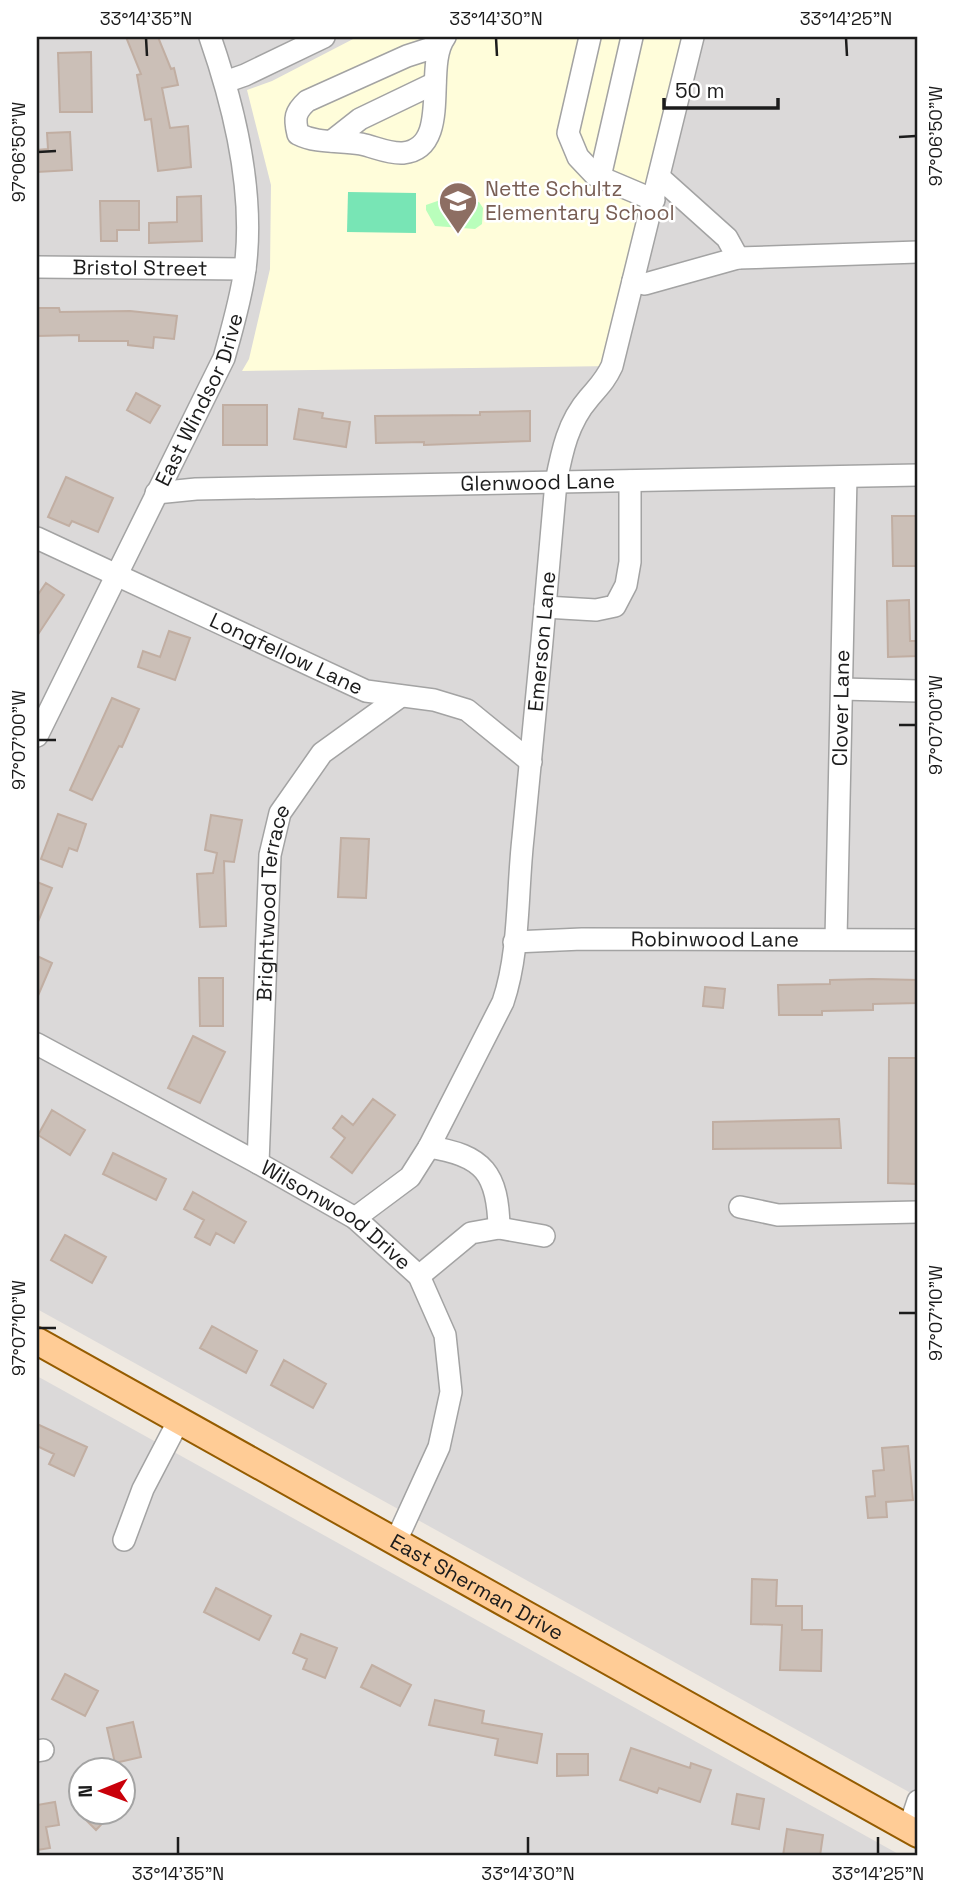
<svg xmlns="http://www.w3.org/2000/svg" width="955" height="1893" viewBox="0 0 955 1893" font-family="'Space Grotesk',sans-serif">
<rect width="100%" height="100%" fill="#efe9e1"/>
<path fill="#dbd9d9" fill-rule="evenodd" d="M37,37H918V1797L37,1309Z
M37,1376L902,1856H37ZM80,1770H122V1812H80Z"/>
<path fill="#fffdda" d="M357,37H693L612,366L242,371L249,359L270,269L271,185L247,90L272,81Z"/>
<path fill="#b9febb" d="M449,197L479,202L483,208L482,224L475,229L435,226L426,210V205Z"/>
<path fill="#78e5b5" d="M348,192L416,193V233L347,232Z"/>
<path fill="#cbbfb7" stroke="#c1aea2" stroke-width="2" d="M126,37H158L171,69L174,68L178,85L162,88L170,128L188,126L191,167L158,171L151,119L145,120L137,75L141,74Z
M91,52L92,112H60L58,53Z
M70,132L72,170L37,172V150L48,149L47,133Z
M201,196L202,241L149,243V223L177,222V197Z
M100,201H139V230H117V241H101Z
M37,308H59L60,312L130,311L177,316L174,339L154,337L153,348L128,345V341H79V335L37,336Z
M136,393L160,406L150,423L127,410Z
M223,405H267V445H223Z
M299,409L323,413L322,418L350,422L346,447L294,439Z
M530,411V441L424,445V442L376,443L375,416L480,415V412Z
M66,477L113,498L98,532L72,521L69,526L48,517Z
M892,516H918V566H893Z
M46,583L64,595L37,636V596Z
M909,600L910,641H918V656L888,657L887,601Z
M169,631L190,638L175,680L138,667L143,651L160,657Z
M112,698L139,709L122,747L119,746L92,800L70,790Z
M58,814L86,824L77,851L69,848L62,867L41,859Z
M211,815L242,820L234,862L224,861L226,926L200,927L197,874L213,873L217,853L205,850Z
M341,838L369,839L366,898L338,897Z
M37,882L52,888L37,924Z
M37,956L52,963L37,998Z
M199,978H223V1026H200Z
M872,979L918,980V1003L873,1004V1010L822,1011V1015H779L778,985L830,984V980Z
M705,987L725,989L723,1008L703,1006Z
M193,1036L225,1052L200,1103L168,1088Z
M889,1058H917V1184L888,1183Z
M373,1099L395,1115L352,1173L331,1157L345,1138L333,1128L342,1116L353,1125Z
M52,1110L85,1130L70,1155L38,1135Z
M839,1119L841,1148L713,1149V1122Z
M113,1153L166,1179L156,1200L103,1174Z
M193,1192L246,1222L234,1243L216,1233L210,1245L195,1237L204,1220L184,1209Z
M65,1235L106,1257L92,1283L51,1260Z
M212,1326L257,1351L246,1373L200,1348Z
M284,1360L326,1384L313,1408L271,1385Z
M37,1424L87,1447L74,1476L49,1464L54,1454L37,1446Z
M908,1446L913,1500L886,1502L887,1517L868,1518L866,1497L875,1496L873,1471L884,1470L882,1448Z
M752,1579L777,1580L776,1606H802V1630H822L821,1671L780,1670L782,1625L751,1624Z
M216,1588L271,1616L259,1640L204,1612Z
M301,1634L337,1648L325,1678L303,1669L307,1659L293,1653Z
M372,1665L411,1685L400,1706L361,1687Z
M65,1674L98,1691L85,1716L52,1699Z
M435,1700L484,1711L482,1723L542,1734L537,1763L495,1755L498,1739L429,1725Z
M133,1722L141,1757L115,1763L107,1728Z
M631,1748L690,1768L691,1763L711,1770L700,1802L659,1788L657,1793L620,1780Z
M557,1754H588V1775L557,1776Z
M737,1794L764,1799L759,1829L732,1824Z
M55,1802L59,1825L46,1827L50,1848L37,1850V1805Z
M78,1812H113L96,1830Z
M787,1829L823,1835L820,1856H783Z"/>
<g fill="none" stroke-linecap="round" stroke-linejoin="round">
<g stroke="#a3a3a3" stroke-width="24">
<g id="minor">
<path d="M590,37L568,133L578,157L595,175L654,200"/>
<path d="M438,46L407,56L307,101C295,112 294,118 298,134C318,144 340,140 361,144C375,147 389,154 403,153C453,148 423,66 445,37"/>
<path d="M225,82L245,75L324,37"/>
<path d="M332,141L360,119L435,83"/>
<path d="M600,177L632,37"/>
<path d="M659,177L727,238L738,258"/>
<path id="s1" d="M37,267L245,269"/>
<path d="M633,281L645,284L738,258L918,252"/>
<path id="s2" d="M156,493L196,489L918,475"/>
<path id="s3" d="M37,538L366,691L434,700L467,710L531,762"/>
<path d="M545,607L596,610L615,606L626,585L630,562V481"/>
<path d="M842,689L918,691"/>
<path id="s4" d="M37,736L224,358C232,329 241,299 245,269C255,193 235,109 210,37"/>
<path id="s5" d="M836,939L846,477"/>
<path id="s6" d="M514,942L582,939L918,940"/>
<path id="s7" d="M37,1044L258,1163L355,1218L419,1276L445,1335L451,1392L439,1447L396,1541"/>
<path d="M429,1147C484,1155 498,1174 499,1228"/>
<path id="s8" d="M258,1163L270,855L280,813L322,753L401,696"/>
<path d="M740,1207L778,1215L918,1212"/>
<path id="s9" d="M355,1218L410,1177L429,1147L503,1002C520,952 517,891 523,838C535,719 546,601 556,482C562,451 568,422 589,398C599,386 605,381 612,366L693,37"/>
<path d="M419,1276L471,1233L499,1228L544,1236"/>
<path d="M124,1540L143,1489L179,1420"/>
<path d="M37,1751L43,1750"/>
<path d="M909,1828L918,1801"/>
</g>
</g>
<g stroke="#955c00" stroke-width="30">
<g id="major">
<path id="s10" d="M37,1341L918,1834"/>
</g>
</g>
<use href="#minor" stroke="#fff" stroke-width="21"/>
<use href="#major" stroke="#ffcc96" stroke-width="26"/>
</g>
<path fill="none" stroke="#1c1c1c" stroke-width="2.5" d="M146,38L147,56M496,38L497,56M846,38L847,56M899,137L916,136M38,152L56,151M899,725H916M38,740H56M899,1313H916M38,1328H56M178,1837V1854M528,1837V1854M878,1837V1854"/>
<defs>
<g id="school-pin" transform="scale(2.0125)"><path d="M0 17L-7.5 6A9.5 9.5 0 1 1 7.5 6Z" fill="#8d6e63" stroke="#fff"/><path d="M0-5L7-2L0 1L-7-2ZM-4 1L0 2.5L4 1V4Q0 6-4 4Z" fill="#fff"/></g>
</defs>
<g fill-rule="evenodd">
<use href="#school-pin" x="458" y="201"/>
</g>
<g text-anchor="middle" stroke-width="5" stroke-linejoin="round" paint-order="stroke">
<g font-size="21" fill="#785e54" stroke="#fff" text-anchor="start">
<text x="485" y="196">Nette Schultz<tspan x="485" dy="24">Elementary School</tspan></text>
</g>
<g font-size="21" fill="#1c1c1c" stroke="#fff">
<text dy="7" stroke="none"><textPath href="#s1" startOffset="103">Bristol Street</textPath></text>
<text dy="7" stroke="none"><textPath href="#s4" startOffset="374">East Windsor Drive</textPath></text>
<text dy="7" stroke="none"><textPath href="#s2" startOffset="382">Glenwood Lane</textPath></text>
<text dy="7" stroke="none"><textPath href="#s9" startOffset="630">Emerson Lane</textPath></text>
<text dy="7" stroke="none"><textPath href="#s3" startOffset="275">Longfellow Lane</textPath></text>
<text dy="7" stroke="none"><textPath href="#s5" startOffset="231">Clover Lane</textPath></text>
<text dy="7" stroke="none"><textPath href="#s8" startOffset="261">Brightwood Terrace</textPath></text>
<text dy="7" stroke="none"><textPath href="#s6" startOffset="201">Robinwood Lane</textPath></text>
<text dy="7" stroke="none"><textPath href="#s7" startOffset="345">Wilsonwood Drive</textPath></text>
<text dy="7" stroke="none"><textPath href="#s10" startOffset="504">East Sherman Drive</textPath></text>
</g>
</g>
<rect width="955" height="1893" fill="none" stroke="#ffffff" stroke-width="77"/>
<g transform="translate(102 1791) rotate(269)"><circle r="33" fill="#ffffff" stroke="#a4a4a4" stroke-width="2"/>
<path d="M0-5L12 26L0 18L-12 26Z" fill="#c9000a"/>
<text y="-10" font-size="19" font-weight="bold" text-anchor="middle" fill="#1c1c1c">N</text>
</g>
<path d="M664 98v10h114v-10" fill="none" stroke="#1c1c1c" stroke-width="3.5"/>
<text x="675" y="98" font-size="21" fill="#1c1c1c" stroke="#ffffff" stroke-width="5" paint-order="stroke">50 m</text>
<rect x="38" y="38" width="878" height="1816" fill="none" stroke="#1c1c1c" stroke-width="2.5"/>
<g font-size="18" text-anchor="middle" fill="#1c1c1c">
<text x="146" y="25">33°14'35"N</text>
<text x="496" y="25">33°14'30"N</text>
<text x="846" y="25">33°14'25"N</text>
<text transform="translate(936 136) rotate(-90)" y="6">97°06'50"W</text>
<text transform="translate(19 152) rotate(-90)" y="6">97°06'50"W</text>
<text transform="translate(936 725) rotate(-90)" y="6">97°07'00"W</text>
<text transform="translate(19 740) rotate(-90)" y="6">97°07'00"W</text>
<text transform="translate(936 1313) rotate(-90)" y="6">97°07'10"W</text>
<text transform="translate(19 1328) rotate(-90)" y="6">97°07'10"W</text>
<text x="178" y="1880">33°14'35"N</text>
<text x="528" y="1880">33°14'30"N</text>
<text x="878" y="1880">33°14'25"N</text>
</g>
</svg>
